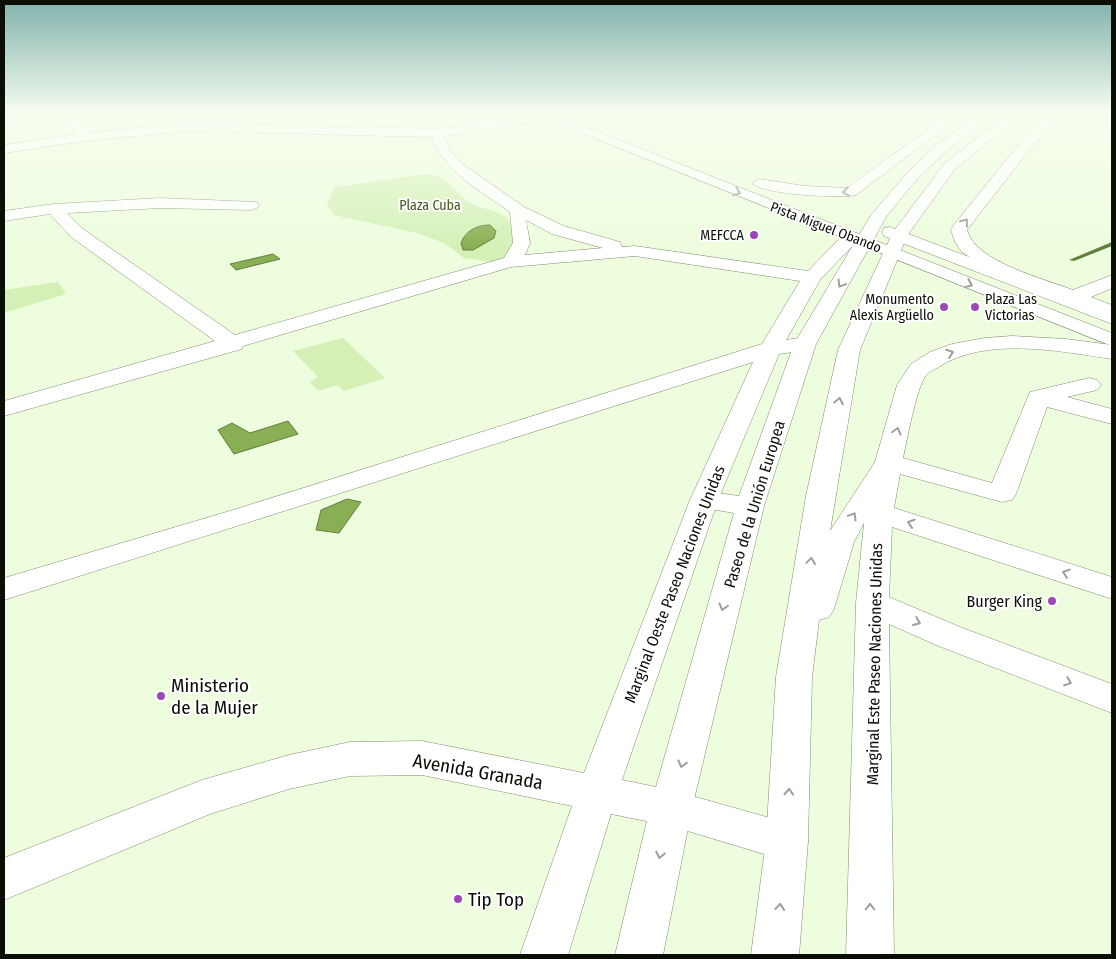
<svg xmlns="http://www.w3.org/2000/svg" width="1116" height="959" viewBox="0 0 1116 959" font-family="'Fira Sans Condensed',sans-serif">
<rect width="100%" height="100%" fill="#edfddd"/>
<path fill="#d5f0b7" d="M425,174C455,178 448,188 469,202C480,210 497,208 507,219C516,229 514,245 515,257L494,262L464,258L444,243L417,233L334,215L327,204L335,187Z
M58,282L66,294L4,313V290Z
M343,338L385,378L344,391L338,385L318,391L310,382L318,377L293,351Z"/>
<path fill="#88af53" stroke="#627f3c" d="M490,225L496,231L494,238L473,250H463L461,243C465,231 477,225 490,225Z
M273,254L280,259L236,270L230,264Z
M288,421L298,434L234,454L218,430L232,423L250,433Z
M347,499L361,502L339,533L316,530L321,510Z"/>
<g fill="none" stroke-linecap="round" stroke-linejoin="round">
<path fill="#627f3c" fill-rule="evenodd" d="M1112,242V246L1074,261L1069,260Z"/>
<g stroke="#7f8d70" stroke-width="1">
<path id="minor" d="M61,114H73L88,133L188,123L437,129L531,114H560L554,118L444,136L449,149L461,163L524,207L564,226L620,242L622,247L635,246L808,271L845,233H857L860,237L857,241L820,280L786,340L805,337L813,339L816,344L813,349L779,354L718,500L622,780L671,790L802,827L808,841L802,855L787,861L671,826L611,814L568,955H520L572,806L422,775L350,776L289,789L210,814L4,900V858L202,780L289,755L350,742L422,741L584,773L690,500L753,362L4,600V578L233,510L762,344L800,281L635,256L511,267L243,346L242,349L4,416V401L215,341L71,237L50,214L4,221V211L54,204L160,198L257,202L259,205L257,208L251,210L160,208L67,213L83,229L235,335L504,258L513,243L510,212C481,191 444,172 432,137L188,131L85,141L4,153V145L76,134ZM526,220L552,234L603,248L525,255L530,243Z
M949,114H963L856,195C841,199 760,194 752,183L759,179L805,186L847,188Z
M1050,114H1063L1033,145L967,230C975,262 1045,279 1073,290L1112,275V288L1091,297L1112,305V318L989,271L961,251L955,242L951,230L953,226L1023,139Z
M1012,336L1066,339L1112,345V359C1059,351 984,336 937,368C932,370 927,373 925,377C916,390 907,440 903,458L992,483L1030,392L1089,378L1097,380L1101,385L1097,390L1067,397L1112,409V424L1047,407L1016,494L1012,500L1002,502L900,474L894,508L1112,577V599L892,527L889,597L960,627L1112,684V713L936,645L889,624L894,955H846L856,603L865,513L875,462L897,385L911,364L930,352L952,344L985,338Z"/>
</g>
<g stroke="#7f8d70" stroke-width="1">
<path id="major" d="M535,114H552L1112,333V346Z
M890,227L1112,311V324L884,236L882,232L884,228Z"/>
</g>
<g stroke="#7f8d70" stroke-width="1">
<path id="highway" d="M980,114H994L944,153L917,179L886,217L816,344L764,506L692,808L663,955H615L650,808L734,513L694,506L690,500L694,494L704,491L739,496L794,344L871,215L907,173L934,147Z
M1008,114H1022L955,169L907,236L860,350L830,531L879,456L888,454L897,456L901,462L867,517L854,542L834,609L829,617L819,620L812,677L808,841L799,955H751L766,841L776,677L806,496L838,350L893,232L945,163Z"/>
</g>
<use href="#minor" fill="#fff" fill-rule="evenodd"/>
<use href="#major" fill="#fff" fill-rule="evenodd"/>
<use href="#highway" fill="#fff" fill-rule="evenodd"/>
</g>
<defs><path id="oneway-chevron" d="M-2-3.5L2.5 0L-2 3.5" fill="none" stroke-width="1.6" stroke-linecap="round" stroke-linejoin="round" transform="scale(1.25)"/></defs>
<g stroke="#9d9f9b">
<use href="#oneway-chevron" transform="translate(737 192) rotate(22)"/>
<use href="#oneway-chevron" transform="translate(846 192) rotate(171)"/>
<use href="#oneway-chevron" transform="translate(965 222) rotate(-52)"/>
<use href="#oneway-chevron" transform="translate(841 284) rotate(121)"/>
<use href="#oneway-chevron" transform="translate(969 284) rotate(22)"/>
<use href="#oneway-chevron" transform="translate(950 353) rotate(-20)"/>
<use href="#oneway-chevron" transform="translate(839 401) rotate(-79)"/>
<use href="#oneway-chevron" transform="translate(897 431) rotate(-75)"/>
<use href="#oneway-chevron" transform="translate(853 516) rotate(-59)"/>
<use href="#oneway-chevron" transform="translate(911 523) rotate(-162)"/>
<use href="#oneway-chevron" transform="translate(811 561) rotate(-82)"/>
<use href="#oneway-chevron" transform="translate(1066 573) rotate(-162)"/>
<use href="#oneway-chevron" transform="translate(723 607) rotate(105)"/>
<use href="#oneway-chevron" transform="translate(917 622) rotate(23)"/>
<use href="#oneway-chevron" transform="translate(1068 682) rotate(21)"/>
<use href="#oneway-chevron" transform="translate(682 764) rotate(105)"/>
<use href="#oneway-chevron" transform="translate(789 792) rotate(-87)"/>
<use href="#oneway-chevron" transform="translate(660 855) rotate(102)"/>
<use href="#oneway-chevron" transform="translate(780 907) rotate(-84)"/>
<use href="#oneway-chevron" transform="translate(870 907) rotate(-90)"/>
</g>
<linearGradient id="sky" x2="0" y2="1"><stop stop-color="#81b2ac"/><stop offset="0.46" stop-color="#f7fef0"/><stop offset="1" stop-color="#f7fef0" stop-opacity="0"/></linearGradient>
<rect width="1116" height="248" fill="url(#sky)"/>
<g fill="#9d48b6" stroke="#fff" stroke-width="2">
<circle cx="754" cy="235" r="5"/>
<circle cx="944" cy="307" r="5"/>
<circle cx="975" cy="307" r="5"/>
<circle cx="1052" cy="601" r="5"/>
<circle cx="161" cy="696" r="5"/>
<circle cx="458" cy="899" r="5"/>
</g>
<g text-anchor="middle" stroke-width="4" stroke-linejoin="round" paint-order="stroke">
<g font-size="14" fill="#425b1b" stroke="#fff">
<text x="430" y="210">Plaza Cuba</text>
</g>
<g font-size="14" fill="#0a0e05" stroke="#fff">
<text transform="translate(826 227) rotate(21)" y="5">Pista Miguel Obando</text>
</g>
<g font-size="14" fill="#0a0e05" stroke="#fff" text-anchor="end">
<text x="744" y="240">MEFCCA</text>
<text x="934" y="304">Monumento<tspan x="934" dy="16">Alexis Argüello</tspan></text>
<text x="985" y="304" text-anchor="start">Plaza Las<tspan x="985" dy="16">Victorias</tspan></text>
</g>
<g font-size="16" fill="#0a0e05" stroke="#fff">
<text transform="translate(754 504) rotate(-73)" y="6">Paseo de la Unión Europea</text>
<text transform="translate(674 584) rotate(-69)" y="6">Marginal Oeste Paseo Naciones Unidas</text>
<text transform="translate(874 664) rotate(-89)" y="6">Marginal Este Paseo Naciones Unidas</text>
</g>
<g font-size="16" fill="#0a0e05" stroke="#fff" text-anchor="end">
<text x="1042" y="607">Burger King</text>
</g>
<g font-size="19" fill="#0a0e05" stroke="#fff" text-anchor="start">
<text x="171" y="692">Ministerio<tspan x="171" dy="22">de la Mujer</tspan></text>
<text x="468" y="906">Tip Top</text>
</g>
<g font-size="19" fill="#0a0e05" stroke="#fff">
<text transform="translate(478 771) rotate(10)" y="7">Avenida Granada</text>
</g>
</g>
<rect width="1116" height="959" fill="none" stroke="#0a0e05" stroke-width="10"/>
</svg>
